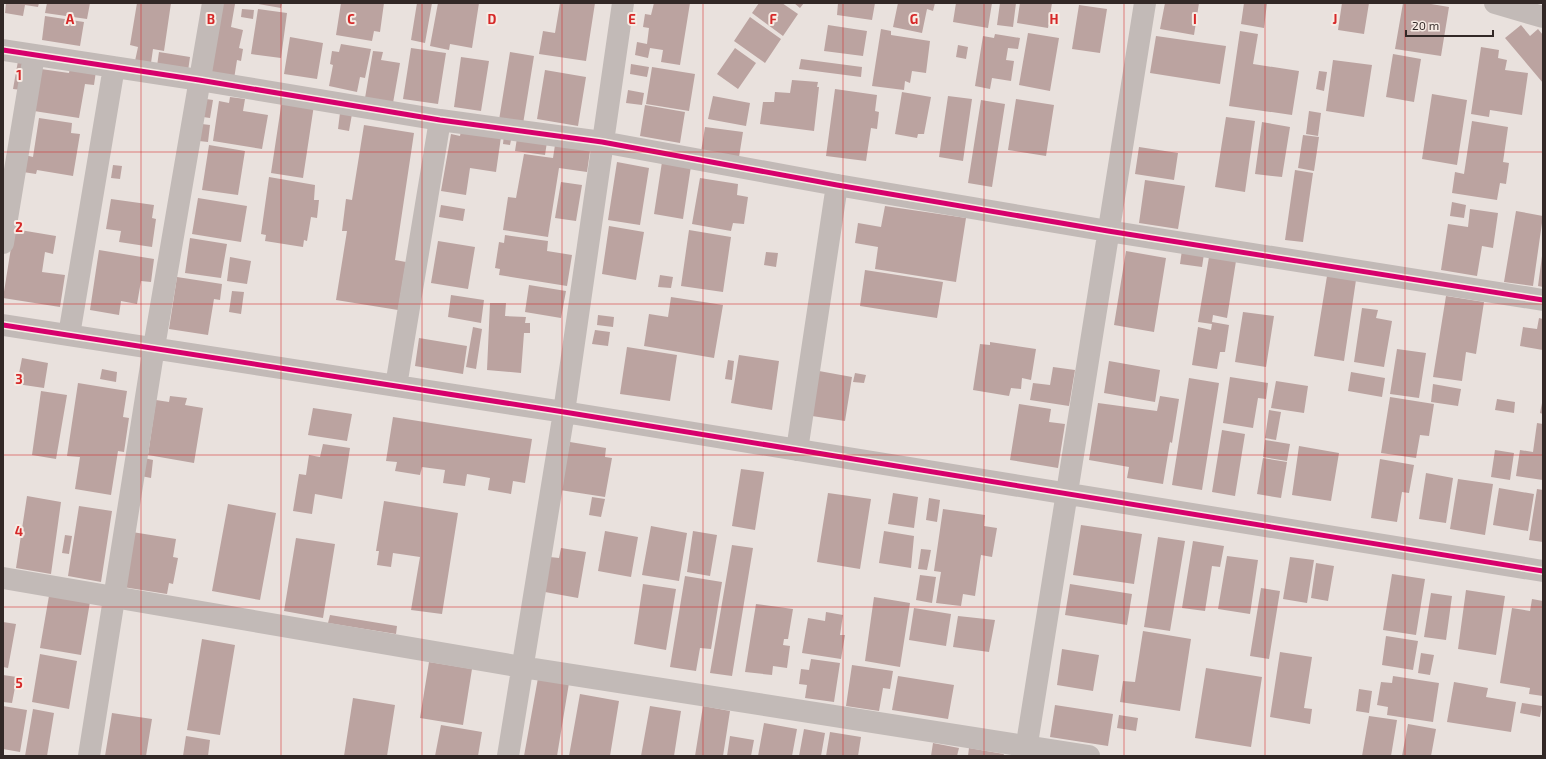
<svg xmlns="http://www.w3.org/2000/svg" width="1546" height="759" viewBox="0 0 1546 759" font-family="'Exo 2',sans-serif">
<rect width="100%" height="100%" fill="#e9e1dd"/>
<path fill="#bba3a0" d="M6,3H39L38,7L25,5L23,16L5,13Z
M47,3H90L87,19L45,13Z
M137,3H171L164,51L153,49L151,63L135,61L138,47L130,45Z
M220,3L235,4L231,27L243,30L239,48L243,49L241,61L237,60L234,79L207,75Z
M253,3H282L281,8Z
M341,3H384L380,32L374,31L372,41L336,35Z
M417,3H432L425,43L411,40Z
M438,3H479L472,48L450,44L449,50L430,46Z
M560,3H595L586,61L539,54L543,31L555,33Z
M654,3H690L680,65L661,62L663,50L650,48L648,58L635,55L637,42L647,44L649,28L643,27L645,14L651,15Z
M759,3H782L798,14L783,36L752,13Z
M794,3H804L800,8Z
M838,3H875L872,20L837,15Z
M898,3H935L933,11L927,9L922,33L893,27Z
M956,3H992L988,28L953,22Z
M1000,3H1016L1013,27L997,25Z
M1020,3H1052L1048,28L1017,23Z
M1165,3H1199L1194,35L1160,29Z
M1244,3H1267L1264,28L1241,24Z
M1342,3H1369L1364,34L1338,30Z
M1403,3H1425L1449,7L1441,56L1395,49Z
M1079,5L1107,9L1100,53L1072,49Z
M242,9L254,10L253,19L241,17Z
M258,9L287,13L281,58L251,54Z
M45,16L84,22L80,46L42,40Z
M750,17L781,39L765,63L734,41Z
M828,25L867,31L863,56L824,51Z
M1521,25L1530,36L1538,29L1543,35V83L1505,38Z
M881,29L891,31V35L930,41L926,73L912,71L910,83L905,81L904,90L872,86Z
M1240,31L1258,34L1253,64L1299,71L1292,115L1229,106Z
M1028,33L1059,38L1050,91L1019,85Z
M995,34L1020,38L1018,49L1008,48L1006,60L1014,61L1011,81L992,78L990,89L975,86L983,36L994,38Z
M1156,36L1226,46L1220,84L1150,73Z
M290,37L323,43L317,79L284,74Z
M341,44L371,49L365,78L360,77L357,92L329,86L333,65L330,64L332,51L339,52Z
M958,45L968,47L966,59L956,57Z
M1481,47L1499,50L1498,58L1507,60L1505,70L1528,73L1522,115L1490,110L1489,117L1471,114Z
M411,48L446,53L438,104L403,99Z
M735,48L756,63L738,89L717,74Z
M373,51L383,52L381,60L400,63L393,103L365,98Z
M159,52L190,57L188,71L157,66Z
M510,52L534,56L523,124L499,120Z
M1393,54L1421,59L1414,102L1386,97Z
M461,57L489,61L481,111L454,107Z
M801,59L862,67L861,77L799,69Z
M1333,60L1372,65L1364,117L1326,111Z
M18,61L26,63L22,90L13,89Z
M631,64L649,67L647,77L630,74Z
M70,67L96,71L94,85L85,84L79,118L34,111L41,69L69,73Z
M652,67L695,74L689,111L646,104Z
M545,70L586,77L578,126L537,119Z
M1319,71L1327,72L1324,91L1316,89Z
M792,80L818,82L817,87H819L814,131L760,124L763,102H774L775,92L790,93Z
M835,89L877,95L875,111L879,112L877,129L871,128L866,161L826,156Z
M628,90L644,93L642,105L626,103Z
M902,92L931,97L924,134H918L917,138L895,134Z
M1432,94L1467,100L1457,165L1422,159Z
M713,96L750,103L746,126L708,119Z
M948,96L972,99L963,161L939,157Z
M230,97L245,99L243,111L268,115L262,149L213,141L219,101L229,103Z
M206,99L213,100L210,118L203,117Z
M1016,99L1054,105L1046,156L1008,150Z
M282,100L314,105L303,178L271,173Z
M981,100L1005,104L992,187L968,183Z
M645,105L685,112L680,143L640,136Z
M1309,111L1321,113L1318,136L1306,134Z
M340,113L352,114L349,131L338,129Z
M1226,117L1255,121L1245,192L1215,187Z
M39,118L72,123L71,133L80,134L73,176L37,170L36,174L23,172L25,155L33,157Z
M1472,121L1508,127L1503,162L1509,163L1506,184L1500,183L1497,200L1452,193L1455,172L1464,174Z
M1262,122L1290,127L1282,177L1255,174Z
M202,124L210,125L208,142L199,141Z
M364,125L414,133L395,260L406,262L398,310L336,300L347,231H342L346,199L352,200Z
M705,127L743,132L739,157L701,152Z
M461,131L501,137L496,172L470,168L466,195L441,191L451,134L460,136Z
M504,134L512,135L510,145L503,144Z
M1303,135L1319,137L1314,171L1298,168Z
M517,138L547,142L545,155L515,151Z
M209,145L245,151L238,195L202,190Z
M555,145L590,151L587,172L559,168L548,237L503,230L508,197L516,198L524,154L553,158Z
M1139,147L1178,153L1174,180L1135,174Z
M617,162L649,168L640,225L608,220Z
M662,162L691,166L683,219L654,214Z
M113,165L122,166L120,179L111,178Z
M1295,170L1313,173L1303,242L1285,240Z
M269,177L315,185L314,200H319L317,218L311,217L307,241L304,240L303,247L265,241L266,235L261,234Z
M700,178L738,184L737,195L748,197L744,224L733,223L731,231L692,224Z
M1145,180L1185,186L1178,229L1139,223Z
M561,182L582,185L576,221L555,218Z
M198,198L247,206L241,242L192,234Z
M111,199L154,205L152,218L156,219L152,247L119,242L121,231L106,229Z
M1452,202L1466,205L1464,218L1450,216Z
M441,205L465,209L463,221L439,217Z
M885,206L966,218L956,282L875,269L878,247L855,243L858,223L881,227Z
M1470,209L1498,213L1493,248L1482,246L1477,276L1441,270L1448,224L1468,227Z
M1516,211L1543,216L1533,286L1504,282Z
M609,226L644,232L636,280L602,274Z
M14,229L56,236L53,254L45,252L42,272L65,275L60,307L3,298Z
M689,230L731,237L723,292L681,286Z
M505,235L548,241L547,251L572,255L567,286L499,275L500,269L495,268L499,242L504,243Z
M190,238L227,244L221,278L185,273Z
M438,241L475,247L468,289L431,283Z
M99,250L154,259L151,282L141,281L137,304L121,301L119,315L90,310Z
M1182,250L1204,254L1202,267L1180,264Z
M1126,251L1166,258L1154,332L1114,325Z
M766,252L778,253L776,267L764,265Z
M1542,256H1543V287L1538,286Z
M230,257L251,261L247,284L227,281Z
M1209,257L1236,261L1227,318L1213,315L1212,322L1229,325L1225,352H1220L1217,369L1192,365L1198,327L1211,330L1212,324L1198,322Z
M865,270L943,282L937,318L860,306Z
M660,275L673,277L671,288L658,287Z
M1327,276L1356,280L1344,361L1314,356Z
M177,277L222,284L220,300L214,299L208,335L169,329Z
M529,285L566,291L561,318L525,312Z
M232,291L244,292L241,314L229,312Z
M451,295L484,300L481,323L448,317Z
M1446,296L1484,302L1476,354L1466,352L1462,381L1433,377Z
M671,297L723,305L714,358L644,346L649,314L668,317Z
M490,303H506L505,316L526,317L525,323H530V333H524L521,373L487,370Z
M1362,308L1378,310L1376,318L1392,321L1384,367L1354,362Z
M1243,312L1274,316L1266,367L1235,362Z
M598,315L614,317L613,327L597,325Z
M1539,318L1543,319V350L1520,346L1523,327L1537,329Z
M473,327L482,329L476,369L466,367Z
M595,330L610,332L608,346L592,344Z
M419,338L467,346L463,374L415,366Z
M990,342L1036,349L1031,380L1022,378L1021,389L1011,388L1009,396L973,390L980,344L990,345Z
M627,347L677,355L670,401L620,394Z
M1397,349L1426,353L1419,398L1390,394Z
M739,355L779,361L772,410L731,403Z
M22,358L48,363L44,388L17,384Z
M728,360L734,361L732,380L725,379Z
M1109,361L1160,370L1155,402L1104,393Z
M1053,367L1075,370L1069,406L1030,400L1033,383L1050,385Z
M102,369L117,372L116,382L100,379Z
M819,371L852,377L845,421L812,416Z
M1351,372L1385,378L1382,397L1348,391Z
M855,373L866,375L864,383L853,382Z
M1230,377L1268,383L1266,399L1258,398L1253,428L1223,423Z
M1189,378L1219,383L1202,490L1172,485Z
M1276,381L1308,386L1304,413L1271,408Z
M78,383L127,391L123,417L129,418L124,452L118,451L111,495L75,489L80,457L67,456Z
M1433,384L1461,389L1458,406L1431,402Z
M41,391L67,395L56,459L32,455Z
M170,396L187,398L185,405L203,408L194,463L148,455L156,400L169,402Z
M1160,396L1179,399L1172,443L1170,442L1163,484L1127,478L1129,467L1089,460L1098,403L1157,411Z
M1390,397L1434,404L1429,436L1420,435L1416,458L1381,453Z
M1497,399L1515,402L1514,413L1495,410Z
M1542,403H1543V414L1540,413Z
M1019,404L1051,409L1049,422L1065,424L1058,468L1010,460Z
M313,408L352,414L347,441L308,435Z
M1269,410L1281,412L1276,440L1265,438Z
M393,417L532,439L525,483L513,481L511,494L488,490L490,478L467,474L465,486L443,483L445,470L422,467L420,475L395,471L397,462L386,461Z
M1537,423L1543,424V480L1516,476L1520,450L1533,452Z
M1222,430L1245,434L1235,496L1212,492Z
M1265,440L1290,444L1287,461L1263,457Z
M570,442L606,448L605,457L612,458L605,497L560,490Z
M323,444L350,448L342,499L315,494L312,514L293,511L299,474L306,475L309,455L320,457Z
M1299,446L1339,453L1331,501L1292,495Z
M1495,450L1514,453L1510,480L1491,477Z
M144,458L153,460L151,478L141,476Z
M1263,458L1287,462L1281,498L1257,494Z
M1380,459L1414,465L1409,493L1402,492L1397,522L1371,518Z
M741,469L764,472L755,530L732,526Z
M1426,473L1453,478L1446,523L1419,519Z
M1458,479L1493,484L1485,535L1450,529Z
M1499,488L1534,494L1528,531L1493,525Z
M1537,489L1543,490V542L1529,540Z
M828,493L871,499L860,569L817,562Z
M893,493L918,497L914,528L888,524Z
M27,496L61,502L51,574L16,568Z
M592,497L605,499L601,517L589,515Z
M929,498L940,500L937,522L926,520Z
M384,501L458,513L442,614L411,610L420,557L393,553L391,567L377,565L379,551H376Z
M228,504L276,513L260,600L212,591Z
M79,506L112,511L101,582L68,576Z
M943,509L985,515L984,526L997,528L992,557L981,555L975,596L963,594L961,606L936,603L941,572L934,571Z
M1081,525L1142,534L1134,584L1073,575Z
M651,526L687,533L679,581L642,575Z
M605,531L638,537L631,577L598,571Z
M693,531L717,535L710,576L687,572Z
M884,531L914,536L911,568L879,563Z
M132,532L176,539L173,557L178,558L173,584L169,583L167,594L123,587Z
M65,535L72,536L69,554L62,553Z
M1158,537L1185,541L1170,631L1144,627Z
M296,538L335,544L323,618L284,611Z
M1193,541L1224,546L1220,567L1212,566L1205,611L1182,608Z
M732,545L753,548L732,676L710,673Z
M561,548L586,552L578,598L545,592L550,557L559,558Z
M921,549L931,550L927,570L918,569Z
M1227,556L1258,560L1250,614L1218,609Z
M1290,557L1314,560L1307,603L1283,599Z
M1316,563L1334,566L1328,601L1311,598Z
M1392,574L1425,579L1416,635L1383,630Z
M920,575L936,577L932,603L916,600Z
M685,576L722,582L711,649L700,648L696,671L670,667Z
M643,584L676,589L666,650L634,644Z
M1070,584L1132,594L1127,625L1065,615Z
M1261,588L1280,591L1269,659L1250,656Z
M50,590L91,596L81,655L40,648Z
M1466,590L1505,596L1496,655L1458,649Z
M1431,593L1452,596L1446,640L1424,637Z
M874,597L910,603L900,667L865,661Z
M1532,599L1543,601V696L1529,694L1530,688L1500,683L1512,608L1530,611Z
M756,604L793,609L788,639H784L783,645L790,646L787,668L773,666L772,675L745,672Z
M914,608L951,614L946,646L909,640Z
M826,612L843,615L840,635H845L841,659L802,653L808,618L825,621Z
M330,615L397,626L396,634L328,623Z
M958,616L995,620L989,652L953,647Z
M3,622L16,624L8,668L3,667Z
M1143,631L1191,639L1180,711L1120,702L1123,681L1135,682Z
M1386,636L1418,641L1413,670L1382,665Z
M202,639L235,645L220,735L187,730Z
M1062,649L1099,655L1093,691L1057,685Z
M1280,652L1312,657L1304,708L1312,709L1310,724L1270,717Z
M1421,653L1434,655L1430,675L1418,673Z
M40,654L77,661L69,709L32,702Z
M811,659L840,663L834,702L805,698L807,685L799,684L801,669L809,670Z
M429,662L472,669L463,725L420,718Z
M852,665L893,671L890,689L883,688L879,711L846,706Z
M1206,668L1262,677L1251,747L1195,738Z
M3,675L17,677L12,703L3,702Z
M898,676L954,685L948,719L892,710Z
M1393,676L1439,683L1433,722L1387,715L1388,707L1377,705L1381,682L1392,683Z
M538,678L569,683L557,756H524Z
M1454,682L1488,688L1486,697L1516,702L1511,732L1447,722Z
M1359,689L1372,691L1369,713L1356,711Z
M580,694L619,701L610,756H569Z
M353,698L395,705L387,756H344Z
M1522,703L1542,706L1540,717L1520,713Z
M1055,705L1113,714L1108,746L1050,737Z
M3,706L27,710L20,752L3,749Z
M650,706L681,711L674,756H641Z
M703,706L730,711L723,756H695Z
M33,709L54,713L47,756H25Z
M112,713L152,719L146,756H105Z
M1119,715L1138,718L1136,731L1117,728Z
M1369,716L1397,720L1391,756H1362Z
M764,723L797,729L792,756H758Z
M1408,724L1436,729L1431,756H1402Z
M441,725L482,732L478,756H435Z
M804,729L825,733L821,756H799Z
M830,732L861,737L858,756H826Z
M186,736L210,740L208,756H183Z
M730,736L754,740L751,756H727Z
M933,743L959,748L957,756H931Z
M969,748L1004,754L1003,756H968Z"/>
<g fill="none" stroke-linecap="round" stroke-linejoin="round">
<path stroke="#c2bab7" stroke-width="22" d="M1495,3L1543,17
M3,50L199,80L440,120L602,142L837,185L1108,231L1543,300
M3,243L34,55
M3,325L564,412L1543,571
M69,335L114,67
M396,386L440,120
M797,450L837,185
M3,578L522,667L1089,756
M89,756L154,347L213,3
M508,756L564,412L623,3
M1025,756L1145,3"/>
<g stroke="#f7ebe4" stroke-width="8">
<path id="cycleway" d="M3,50L199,80L440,120L602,142L837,185L1108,231L1543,300
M3,325L564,412L1543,571"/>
</g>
<use href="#cycleway" stroke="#d6006c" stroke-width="5"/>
</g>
<path fill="none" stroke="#d62828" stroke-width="1" stroke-opacity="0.55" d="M141,3V756M281,3V756M422,3V756M562,3V756M703,3V756M843,3V756M984,3V756M1124,3V756M1265,3V756M1405,3V756M3,152H1543M3,304H1543M3,455H1543M3,607H1543"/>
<g font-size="13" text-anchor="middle" font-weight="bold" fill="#d62828" stroke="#f7ebe4" stroke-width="4" stroke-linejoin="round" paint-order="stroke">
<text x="70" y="24">A</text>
<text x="211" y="24">B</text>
<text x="351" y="24">C</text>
<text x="492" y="24">D</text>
<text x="632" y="24">E</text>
<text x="773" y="24">F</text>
<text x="914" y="24">G</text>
<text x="1054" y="24">H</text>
<text x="1195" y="24">I</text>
<text x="1335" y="24">J</text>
<text x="19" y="80">1</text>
<text x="19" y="232">2</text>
<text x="19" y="384">3</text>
<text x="19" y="536">4</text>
<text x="19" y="688">5</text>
</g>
<rect width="1546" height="759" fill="none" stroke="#322826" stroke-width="8"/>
<path d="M1406 30v6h87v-6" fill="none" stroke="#322826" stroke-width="2"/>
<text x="1412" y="30" font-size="12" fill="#322826" stroke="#f7ebe4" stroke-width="3" paint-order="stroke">20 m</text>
</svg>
